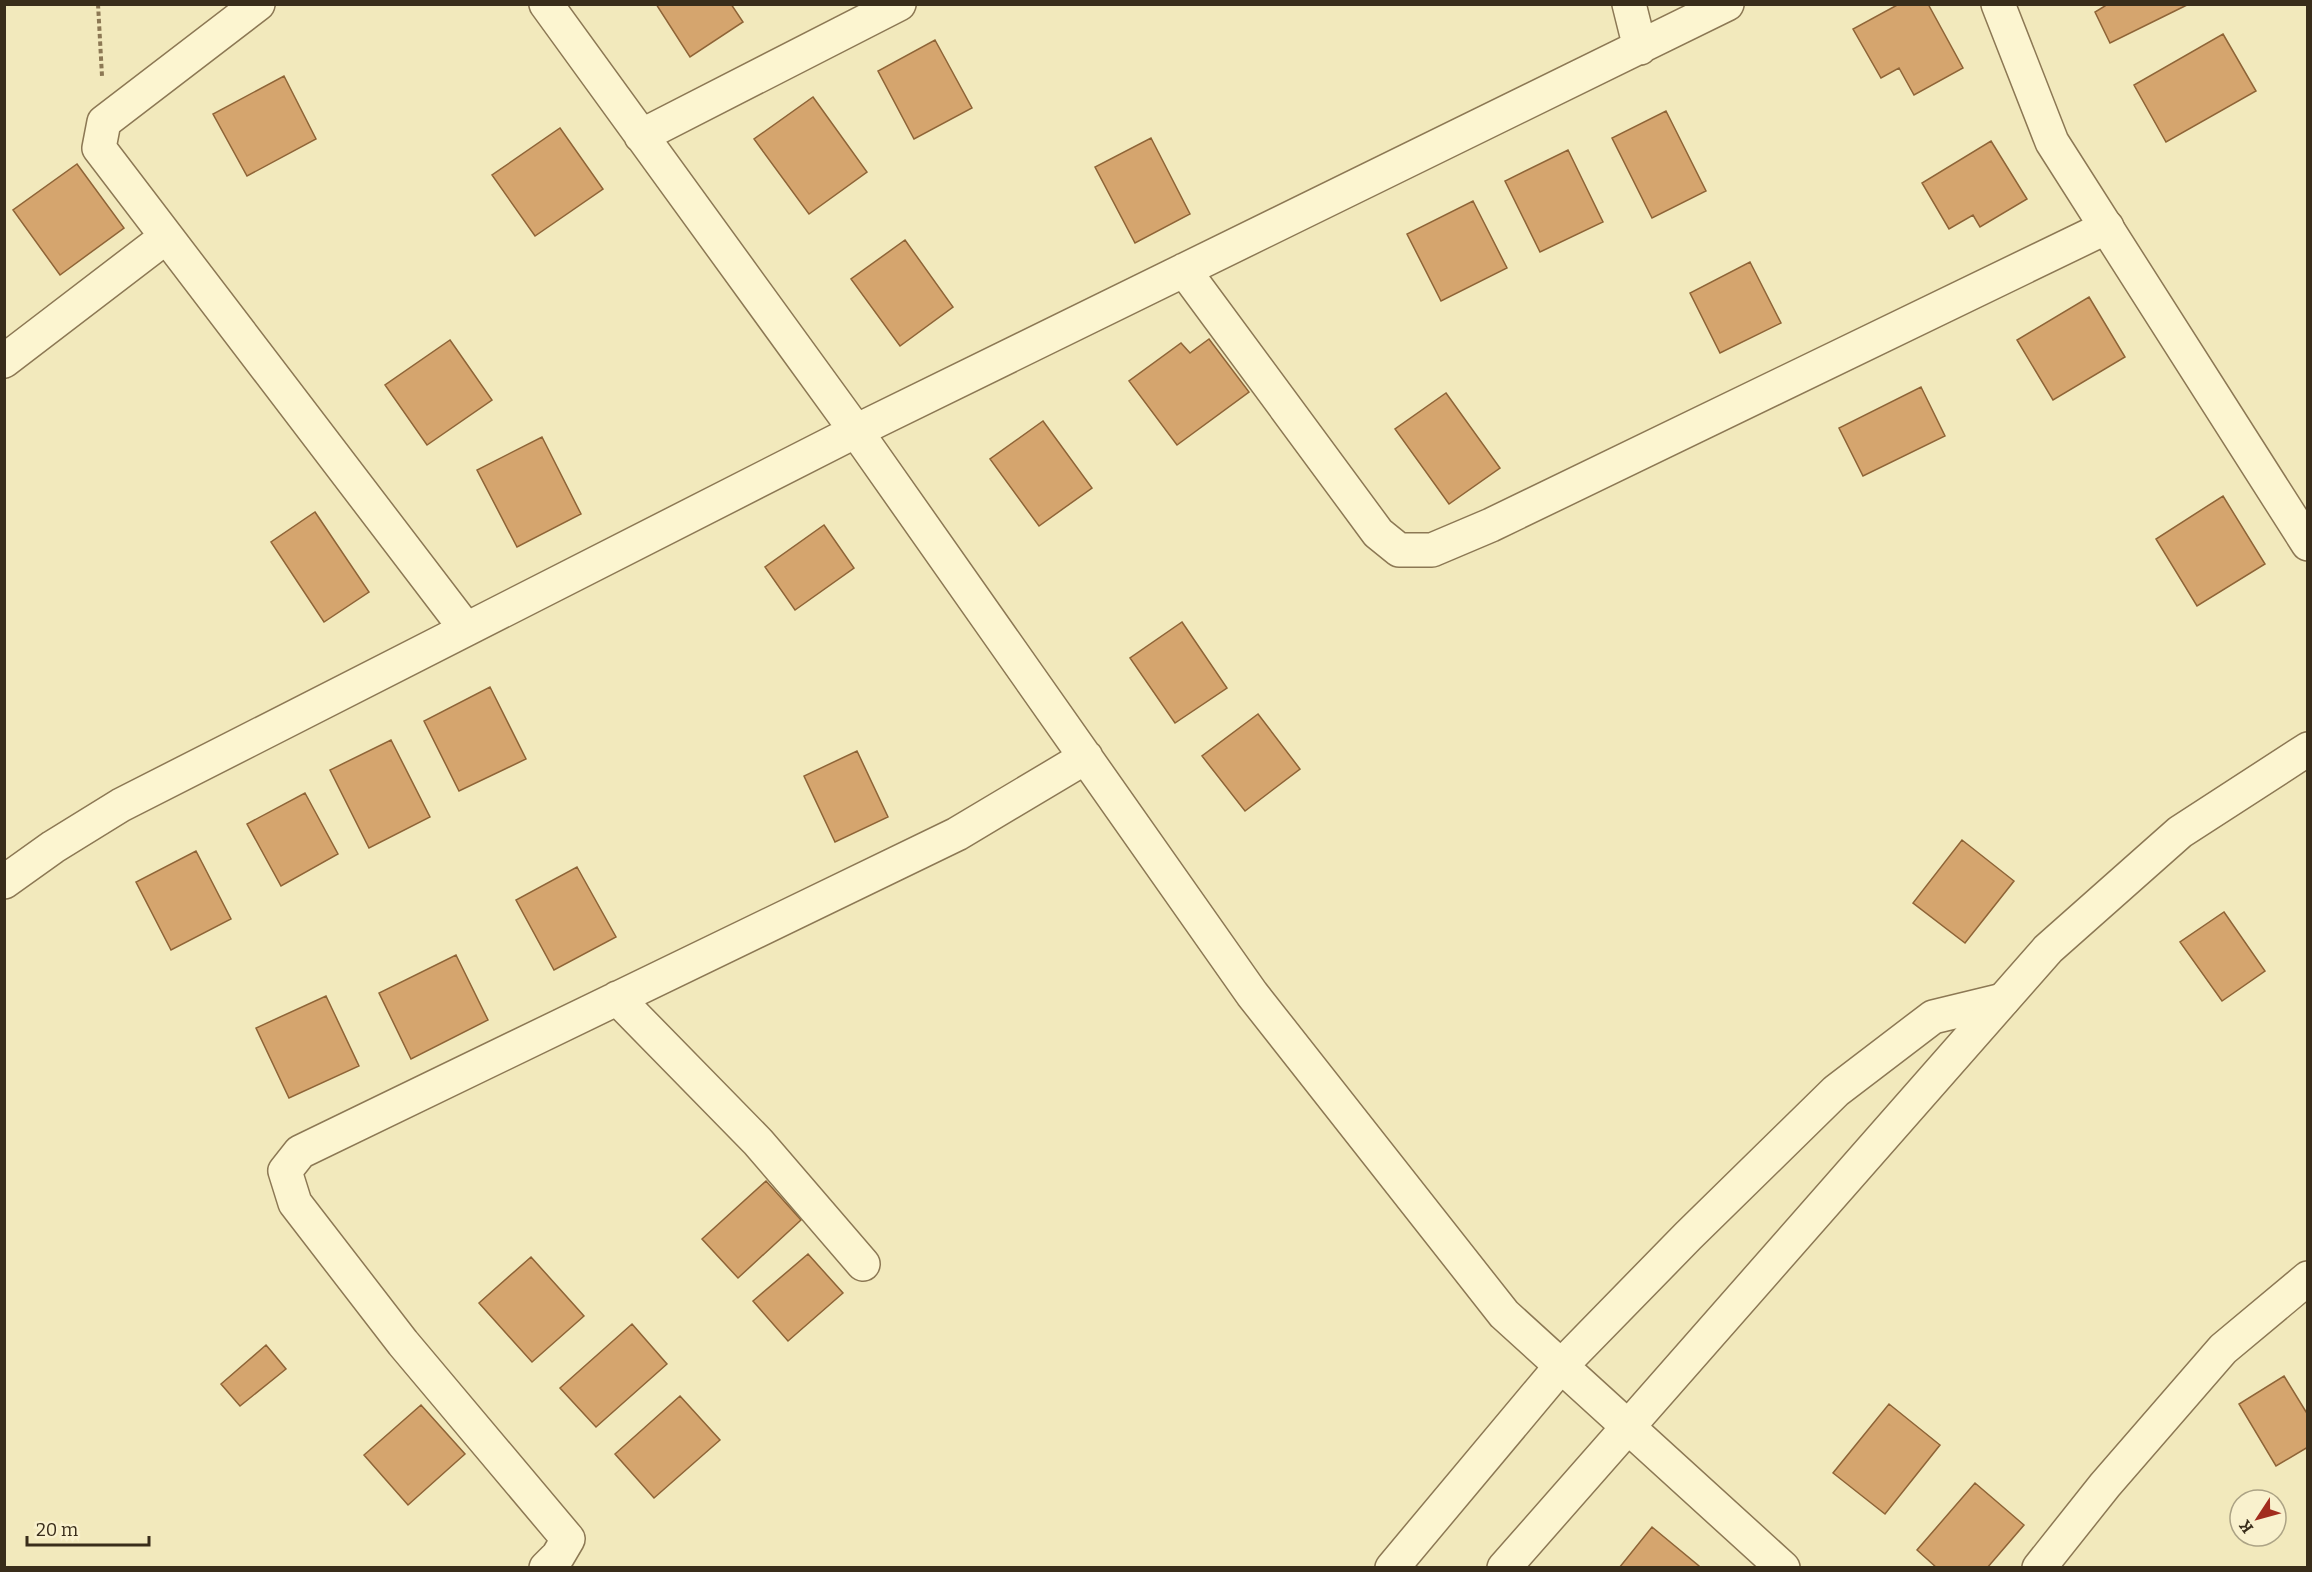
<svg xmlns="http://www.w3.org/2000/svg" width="2312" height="1572" viewBox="0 0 2312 1572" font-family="Bitter,serif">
<rect width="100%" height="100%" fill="#f2e9bc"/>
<path fill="#d5a56e" stroke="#8e6437" stroke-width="1.5" d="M656,4H731L743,22L690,57Z
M1899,4H1928L1963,68L1914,95L1899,68L1881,78L1853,29Z
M2104,4H2189L2110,43L2095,12L2105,6Z
M2223,34L2256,91L2166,142L2134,85Z
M935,40L972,108L914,139L878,71Z
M284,76L316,139L247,176L213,114Z
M813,97L867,172L809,214L754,139Z
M1666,111L1706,191L1652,218L1612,138Z
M560,128L603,189L535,236L492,175Z
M1151,138L1190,214L1135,243L1095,167Z
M1991,141L2027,199L1980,227L1973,215L1949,229L1922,183Z
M1568,150L1603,222L1540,252L1505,181Z
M77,164L124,228L60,275L13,210Z
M1473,201L1507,268L1441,301L1407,234Z
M905,240L953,307L900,346L851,279Z
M1750,262L1781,323L1720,353L1690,293Z
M2089,297L2125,357L2053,400L2017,340Z
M1209,339L1249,392L1177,445L1129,381L1181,343L1190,353Z
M450,340L492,400L427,445L385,385Z
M1921,387L1945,436L1863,476L1839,428Z
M1446,393L1500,468L1449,504L1395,429Z
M1043,421L1092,488L1039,526L990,459Z
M542,437L581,514L517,547L477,470Z
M2223,496L2265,564L2197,606L2156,539Z
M315,512L369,592L324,622L271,542Z
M824,525L854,568L795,610L765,567Z
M1182,622L1227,688L1175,723L1130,658Z
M490,687L526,759L459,791L424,721Z
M1258,714L1300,769L1245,811L1202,756Z
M391,740L430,817L369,848L330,770Z
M857,751L888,817L835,842L804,776Z
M305,793L338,854L281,886L247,824Z
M1962,840L2014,881L1965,943L1913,903Z
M196,851L231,919L171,950L136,882Z
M577,867L616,937L554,970L516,900Z
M2224,912L2265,971L2222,1001L2180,942Z
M456,955L488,1020L411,1059L379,993Z
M326,996L359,1066L289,1098L256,1028Z
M766,1181L801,1220L738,1278L702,1239Z
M808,1254L843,1293L788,1341L753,1301Z
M531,1257L584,1316L532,1362L479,1303Z
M632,1324L667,1364L596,1427L560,1388Z
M266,1345L286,1369L240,1406L221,1384Z
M2284,1376L2308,1415V1447L2276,1466L2239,1404Z
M680,1396L720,1440L654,1498L615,1454Z
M1889,1404L1940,1445L1885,1514L1833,1473Z
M421,1405L465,1454L408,1505L364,1455Z
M1975,1483L2024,1525L1987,1568H1937L1917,1550Z
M1652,1527L1699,1566L1698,1568H1619Z"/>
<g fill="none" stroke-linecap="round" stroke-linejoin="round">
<g stroke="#8c7854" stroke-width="36">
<path id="minor" d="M258,4L104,122L99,148L466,629
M546,4L856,431L1252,994L1504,1314L1783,1568
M1629,4L1640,48
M641,136L899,4
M1184,270L1378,533L1399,550H1432L1491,525L2107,227
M4,361L166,237
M4,882L53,847L121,805L243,743L856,431L1727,4
M617,998L758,1142L863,1264
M546,1568L558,1556L568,1539L403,1343L295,1203L285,1171L300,1152L957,834L1086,757
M1392,1568L1561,1366L1688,1236L1836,1091L1933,1017L2003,1000
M2039,1568L2105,1485L2223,1349L2308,1278"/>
</g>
<g stroke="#8c7854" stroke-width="36">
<path id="tertiary" d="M1998,4L2052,142L2308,544
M1504,1568L2048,949L2180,832L2308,749"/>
</g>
<path stroke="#8c7854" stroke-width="4" stroke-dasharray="4.5 3" stroke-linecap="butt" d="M98,4L102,76"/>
<use href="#minor" stroke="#fcf5d0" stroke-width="33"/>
<use href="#tertiary" stroke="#fcf5d0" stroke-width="33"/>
</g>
<rect width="2312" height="1572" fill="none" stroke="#392d1a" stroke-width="12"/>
<g transform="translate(2258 1518) rotate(234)"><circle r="28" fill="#f9f1cd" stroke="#aca385" stroke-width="1.5"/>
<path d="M0-4.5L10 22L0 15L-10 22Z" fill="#a22c1d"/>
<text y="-9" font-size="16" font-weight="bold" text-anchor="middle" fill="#392d1a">K</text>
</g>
<path d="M27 1536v9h122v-9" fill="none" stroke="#392d1a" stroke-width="3"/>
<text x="36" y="1536" font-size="18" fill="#392d1a" stroke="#f9f1cd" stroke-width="4.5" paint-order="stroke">20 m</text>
</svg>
